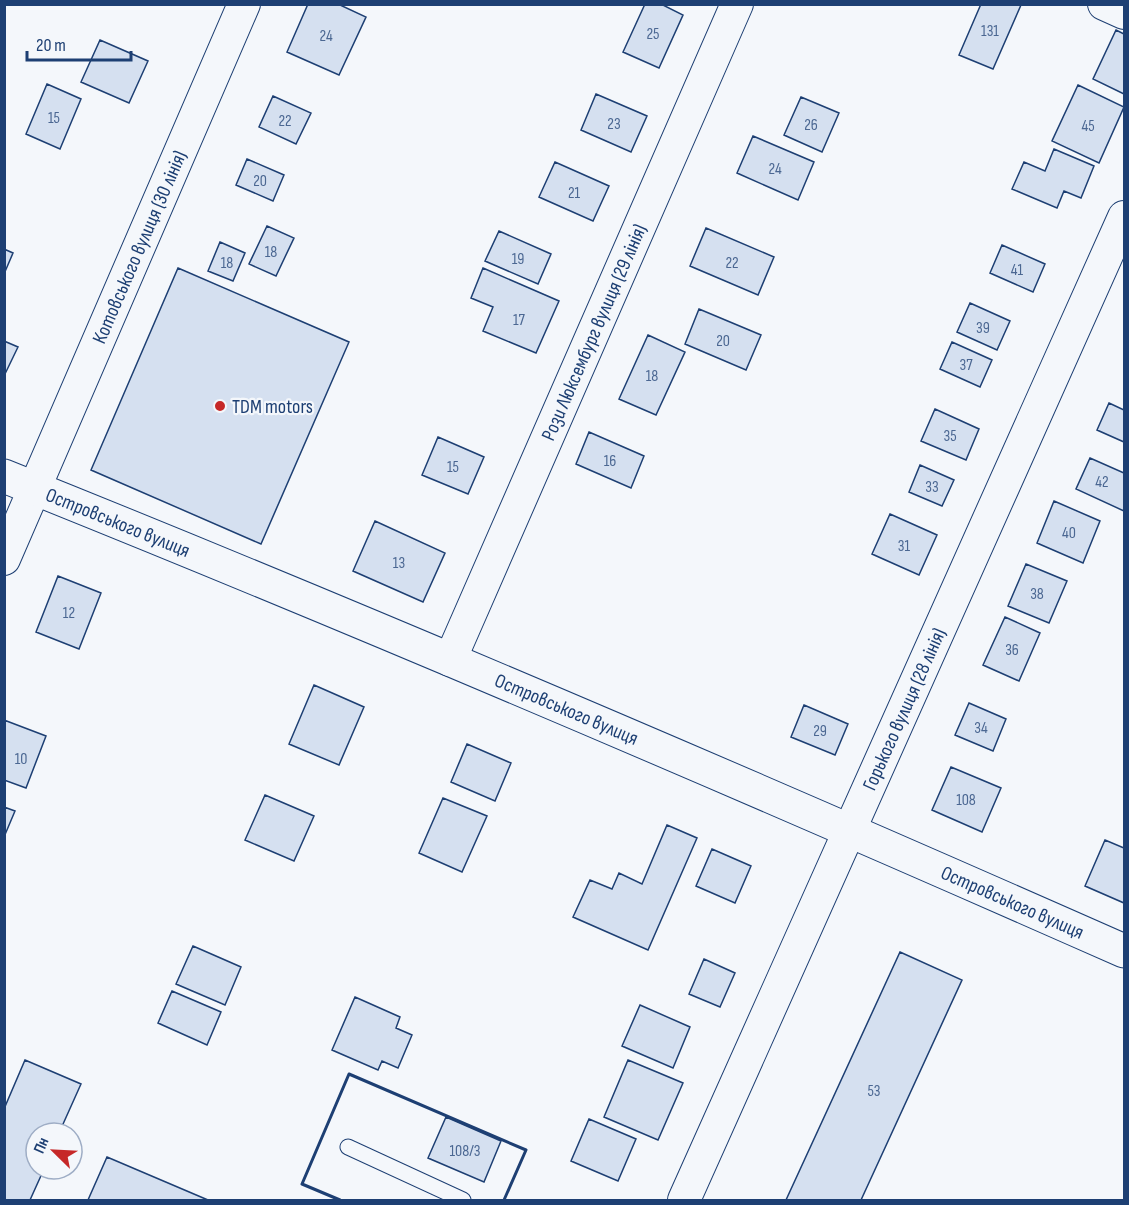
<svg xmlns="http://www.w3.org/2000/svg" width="1129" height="1205" viewBox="0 0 1129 1205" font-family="'Sofia Sans Condensed',sans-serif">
<rect width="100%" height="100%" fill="#f4f7fb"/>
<path fill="#d5e0f0" stroke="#1d3f73" stroke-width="1.5" d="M308,4H338L366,17L339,75L287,52Z
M645,4H661L683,15L659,68L623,52Z
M981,4L1021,5L993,69L959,55Z
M1116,30L1124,34V94L1093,79Z
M100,40L148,61L129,103L81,82Z
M47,84L81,99L60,149L26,134Z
M1078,85L1124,107L1099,163L1052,141Z
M596,94L647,116L631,152L581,130Z
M273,96L311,113L296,144L259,127Z
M801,97L839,113L822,152L784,135Z
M753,136L814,162L798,200L737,173Z
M1054,149L1094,166L1081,198L1064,191L1057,208L1012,189L1024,162L1045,171Z
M247,159L284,175L273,201L236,185Z
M555,162L609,186L593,221L539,197Z
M267,226L294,238L276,276L249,264Z
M706,228L774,257L758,295L690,266Z
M499,231L551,254L538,284L485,261Z
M220,242L245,253L233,281L208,271Z
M1002,245L1045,264L1033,292L990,273Z
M4,249L13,253L4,274Z
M178,268L349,342L261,544L91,470Z
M483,268L559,301L536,353L483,331L493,307L471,298Z
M970,303L1010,321L997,350L957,332Z
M699,309L761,335L746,370L685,344Z
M648,335L685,352L656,415L619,399Z
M4,341L18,347L4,376Z
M952,342L992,360L980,387L940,369Z
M1109,403L1124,410V442L1097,430Z
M935,409L979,429L966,460L921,441Z
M589,432L644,456L631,488L576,464Z
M438,437L484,457L468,494L422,475Z
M1090,458L1124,473V511L1076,489Z
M920,465L954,480L942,506L909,492Z
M1054,501L1100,521L1083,563L1037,543Z
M890,514L937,535L919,575L872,554Z
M375,521L445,553L423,602L353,571Z
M1026,564L1067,581L1049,623L1008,606Z
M58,576L101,593L79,649L36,632Z
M1005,617L1040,633L1019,681L983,665Z
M314,685L364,707L339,765L289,744Z
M969,703L1006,719L993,751L955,735Z
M804,705L848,724L835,755L791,737Z
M4,720L46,736L26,788L4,780Z
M467,744L511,763L495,801L451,782Z
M951,767L1001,788L982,832L932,810Z
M265,795L314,816L294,861L245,840Z
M443,798L487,816L462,872L419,853Z
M4,807L15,811L4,837Z
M667,825L697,838L648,950L573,917L590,880L612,889L619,873L642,884Z
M1105,840L1124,848V903L1085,886Z
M712,849L751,866L735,903L696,886Z
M193,946L241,967L225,1005L176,984Z
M900,952L962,980L861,1200H786Z
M704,959L735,973L720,1007L689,994Z
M172,991L221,1012L207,1045L158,1023Z
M355,997L400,1017L396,1028L412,1035L398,1068L382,1061L378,1070L332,1050Z
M640,1005L690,1027L673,1068L622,1046Z
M25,1060L81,1084L59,1133H36V1169H44L30,1200H4V1109Z
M628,1060L683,1083L658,1140L604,1117Z
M446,1117L501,1141L484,1182L428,1158Z
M589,1119L636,1139L618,1181L571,1161Z
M107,1157L208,1200H88Z"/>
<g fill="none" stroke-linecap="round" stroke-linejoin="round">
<g stroke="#1d3f73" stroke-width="17">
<path id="service" d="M348,1147L463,1200"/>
</g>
<g stroke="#1d3f73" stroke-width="34">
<g id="minor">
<path d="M1104,4L1124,13"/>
<path id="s1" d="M4,559L244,4"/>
<path id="s2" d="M450,660L737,4"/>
<path id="s3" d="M684,1200L1124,217"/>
</g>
</g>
<g stroke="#1d3f73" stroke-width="35">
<g id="tertiary">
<path id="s4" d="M4,476C381,627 753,787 1124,951"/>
</g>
</g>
<use href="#service" stroke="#f4f7fb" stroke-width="15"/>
<use href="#minor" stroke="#f4f7fb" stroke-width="32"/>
<use href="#tertiary" stroke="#f4f7fb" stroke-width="33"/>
<path stroke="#1d3f73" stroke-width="3" d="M340,1200L302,1184L349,1074L526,1150L504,1200"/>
</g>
<circle fill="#c62828" stroke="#f4f7fb" stroke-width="2" cx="220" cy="406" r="6"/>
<g text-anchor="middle" stroke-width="4.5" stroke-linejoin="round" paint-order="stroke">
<g font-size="16" fill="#4b6792">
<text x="990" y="36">131</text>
<text x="653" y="39">25</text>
<text x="326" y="41">24</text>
<text x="54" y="123">15</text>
<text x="285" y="126">22</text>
<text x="614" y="129">23</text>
<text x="811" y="130">26</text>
<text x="1088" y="131">45</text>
<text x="775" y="174">24</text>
<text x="260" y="186">20</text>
<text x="574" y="198">21</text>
<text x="271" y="257">18</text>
<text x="518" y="264">19</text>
<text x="227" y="268">18</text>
<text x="732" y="268">22</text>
<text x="1017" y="275">41</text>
<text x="519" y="325">17</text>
<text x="983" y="333">39</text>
<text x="723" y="346">20</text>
<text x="966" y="370">37</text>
<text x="652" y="381">18</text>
<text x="950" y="441">35</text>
<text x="610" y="466">16</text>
<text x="453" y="472">15</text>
<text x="1102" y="487">42</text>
<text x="932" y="492">33</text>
<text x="1069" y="538">40</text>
<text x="904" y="551">31</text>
<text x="399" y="568">13</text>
<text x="1037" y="599">38</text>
<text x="69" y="618">12</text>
<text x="1012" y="655">36</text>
<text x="981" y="733">34</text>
<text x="820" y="736">29</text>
<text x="21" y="764">10</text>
<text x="966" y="805">108</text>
<text x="874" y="1096">53</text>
<text x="465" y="1156">108/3</text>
</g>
<g font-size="20" fill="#1d3f73" stroke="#f4f7fb">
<text dy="7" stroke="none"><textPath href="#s1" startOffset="340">Котовського вулиця (30 лiнiя)</textPath></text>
<text dy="7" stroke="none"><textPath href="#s2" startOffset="358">Рози Люксембург вулиця (29 лiнiя)</textPath></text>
<text dy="7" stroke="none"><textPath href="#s4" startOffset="123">Островського вулиця</textPath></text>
<text dy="7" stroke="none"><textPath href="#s4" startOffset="609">Островського вулиця</textPath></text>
<text dy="7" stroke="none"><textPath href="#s3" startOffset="538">Горького вулиця (28 лiнiя)</textPath></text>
<text dy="7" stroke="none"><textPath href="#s4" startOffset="1095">Островського вулиця</textPath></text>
</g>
<g font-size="20" fill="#1d3f73" stroke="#f4f7fb" text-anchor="start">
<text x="232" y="413">TDM motors</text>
</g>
</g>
<rect width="1129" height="1205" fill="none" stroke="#1d3f73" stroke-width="12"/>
<g transform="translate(54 1151) rotate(294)"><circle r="28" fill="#f4f7fb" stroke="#9eadc5" stroke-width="1.5"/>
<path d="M0-4.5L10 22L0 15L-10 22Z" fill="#c62828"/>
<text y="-9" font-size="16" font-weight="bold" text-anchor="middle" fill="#1d3f73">Пн</text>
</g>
<path d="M27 51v9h104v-9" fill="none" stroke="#1d3f73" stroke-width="3"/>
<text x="36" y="51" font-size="18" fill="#1d3f73" stroke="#f4f7fb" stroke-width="4.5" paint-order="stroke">20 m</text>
</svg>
